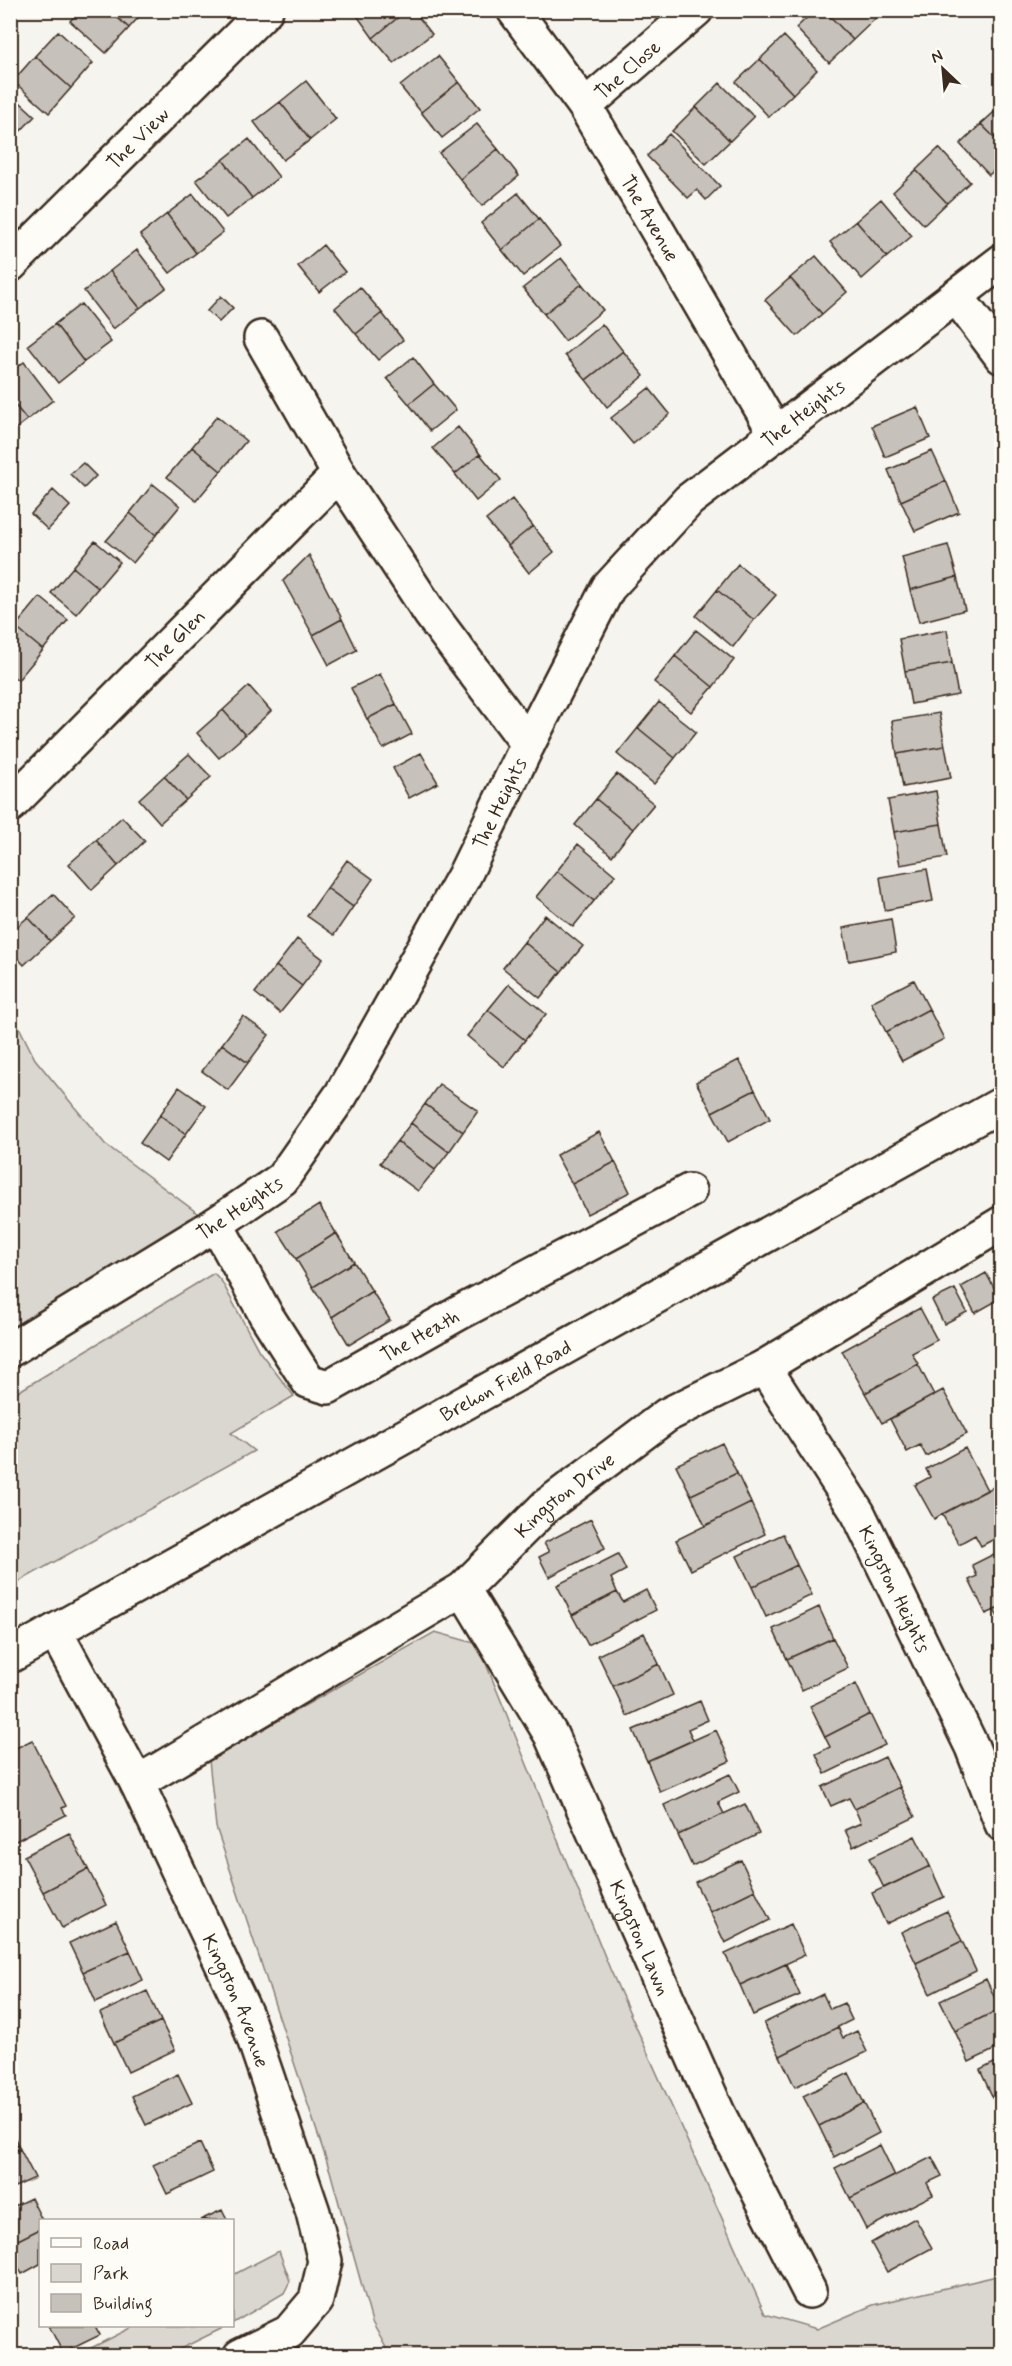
<svg xmlns="http://www.w3.org/2000/svg" width="1012" height="2366" viewBox="0 0 1012 2366" font-family="Mynerve,sans-serif">
<rect width="100%" height="100%" fill="#f5f4ee"/>
<filter id="ink" filterUnits="userSpaceOnUse"><feTurbulence type="fractalNoise" baseFrequency=".0167" numOctaves="2"/><feDisplacementMap in="SourceGraphic" scale="12" xChannelSelector="R" yChannelSelector="G"/><feConvolveMatrix kernelMatrix="1 2 1 2 8 2 1 2 1" color-interpolation-filters="sRGB"/></filter>
<g filter="url(#ink)">
<path fill="#dad6d0" stroke="#8a8077" stroke-width="1.5" d="M10,1009L35,1059L105,1144L204,1218L10,1336Z
M214,1273L222,1282L259,1351L294,1396L231,1433L254,1451L11,1586V1396Z
M435,1632L478,1644L610,1969L765,2314L817,2329L873,2305L1001,2275V2355H390L372,2322L330,2171L216,1827L209,1760Z
M279,2251L290,2281L284,2293L233,2323V2275Z
M135,2326H227L168,2355H77Z"/>
<path fill="#c7c1bb" stroke="#3b2a1e" stroke-width="1.5" d="M80,10H109L129,28L106,53L70,21Z
M109,10H145L129,28Z
M353,10H407L373,38Z
M407,10H413L432,34L394,63L373,38Z
M815,10H824L853,40L829,63L796,28Z
M824,10H871L877,17L853,40Z
M58,31L93,63L71,88L35,56Z
M784,36L817,70L793,94L760,59Z
M35,56L71,88L49,113L13,81Z
M438,56L459,82L421,112L400,86Z
M760,59L793,94L769,117L736,82Z
M306,81L336,119L310,140L280,102Z
M459,82L480,108L442,138L421,112Z
M720,83L754,117L730,141L696,107Z
M10,93L35,116L10,142Z
M280,102L310,140L283,160L254,122Z
M1002,105V145L981,124Z
M696,107L730,141L706,164L672,131Z
M477,124L498,149L460,179L439,153Z
M981,124L1002,145V163L989,175L960,144Z
M669,134L720,186L706,200L697,190L688,198L647,156Z
M249,139L279,177L252,198L223,160Z
M939,148L970,182L947,203L916,170Z
M498,149L519,176L482,206L460,179Z
M223,160L252,198L226,218L196,180Z
M916,170L947,203L924,225L893,192Z
M518,193L539,219L502,250L481,223Z
M193,194L223,232L196,253L167,214Z
M881,199L912,236L887,257L856,221Z
M167,214L196,253L170,273L140,235Z
M539,219L560,246L523,276L502,250Z
M856,221L887,257L862,279L830,242Z
M323,245L345,272L319,292L298,266Z
M137,250L166,288L140,308L110,271Z
M816,256L847,292L822,314L790,278Z
M561,258L582,284L544,314L523,288Z
M110,271L140,308L113,329L84,291Z
M790,278L822,314L797,336L765,300Z
M582,284L603,310L565,341L544,314Z
M360,287L382,313L356,334L335,308Z
M221,296L233,308L219,322L207,311Z
M81,304L111,342L84,362L55,324Z
M382,313L403,340L378,360L356,334Z
M55,324L84,362L58,383L28,345Z
M602,324L623,351L586,380L565,355Z
M623,351L644,376L607,407L586,380Z
M413,357L434,384L409,404L387,378Z
M24,362L53,400L27,420L10,399V372Z
M434,384L456,410L430,431L409,404Z
M649,388L670,414L633,444L611,418Z
M10,399L27,420L10,433Z
M917,407L930,438L885,457L872,426Z
M217,416L246,441L221,471L192,447Z
M458,427L480,454L455,474L433,448Z
M192,447L221,471L196,501L167,477Z
M932,451L946,481L901,501L888,470Z
M480,454L501,480L476,501L455,474Z
M83,463L96,476L84,488L70,474Z
M946,481L959,512L915,531L901,501Z
M153,484L180,506L156,535L130,513Z
M53,490L70,506L48,530L31,514Z
M512,499L533,526L508,546L486,520Z
M130,513L156,535L133,563L106,541Z
M533,526L554,552L529,573L508,546Z
M95,541L120,562L98,588L73,567Z
M948,545L957,577L910,590L902,557Z
M309,555L342,619L313,635L283,581Z
M738,564L776,595L754,620L717,590Z
M73,567L98,588L76,614L51,593Z
M957,577L965,610L919,622L910,590Z
M717,590L754,620L733,647L696,616Z
M40,597L68,620L43,650L15,627Z
M342,619L357,650L329,665L313,635Z
M15,627L43,650L18,680L10,674V632Z
M696,630L734,660L713,687L675,656Z
M947,630L952,663L905,671L899,639Z
M675,656L713,687L691,712L654,682Z
M952,663L958,695L911,704L905,671Z
M380,674L396,704L367,719L351,688Z
M249,686L271,711L245,735L223,710Z
M659,702L696,732L675,758L638,728Z
M396,704L412,734L383,749L367,719Z
M223,710L245,735L219,758L197,733Z
M939,713L945,746L897,754L892,721Z
M638,728L675,758L654,784L617,754Z
M945,746L951,778L903,787L897,754Z
M421,753L438,783L409,798L393,768Z
M189,754L211,777L186,800L164,776Z
M617,774L654,804L633,829L596,799Z
M164,776L186,800L160,823L139,799Z
M936,791L941,824L894,832L888,800Z
M596,799L633,829L612,856L575,825Z
M122,817L145,841L118,866L96,840Z
M941,824L947,857L900,865L894,832Z
M96,840L118,866L92,890L69,864Z
M578,844L615,875L594,901L557,871Z
M347,860L373,879L353,907L327,888Z
M927,869L933,901L885,910L880,877Z
M557,871L594,901L573,927L536,897Z
M327,888L353,907L334,935L307,916Z
M53,894L75,918L50,941L28,917Z
M545,915L583,946L561,972L524,942Z
M28,917L50,941L24,965L10,950V933Z
M891,919L896,952L849,961L843,928Z
M297,939L323,959L302,986L276,966Z
M524,942L561,972L540,998L503,968Z
M276,966L302,986L280,1013L255,993Z
M914,980L929,1009L886,1032L871,1002Z
M509,984L546,1014L525,1040L488,1010Z
M929,1009L944,1039L902,1061L886,1032Z
M488,1010L525,1040L504,1067L467,1036Z
M243,1016L269,1035L248,1063L222,1044Z
M222,1044L248,1063L228,1090L202,1071Z
M739,1060L755,1090L712,1112L696,1082Z
M439,1084L478,1111L463,1132L425,1104Z
M179,1087L206,1106L186,1134L160,1115Z
M755,1090L770,1119L728,1142L712,1112Z
M425,1104L463,1132L449,1152L411,1123Z
M160,1115L186,1134L166,1162L140,1143Z
M411,1123L449,1152L435,1170L397,1141Z
M599,1132L615,1162L572,1184L556,1155Z
M397,1141L435,1170L418,1191L380,1163Z
M615,1162L630,1192L587,1214L572,1184Z
M319,1205L336,1233L296,1259L278,1231Z
M336,1233L354,1262L313,1287L296,1259Z
M354,1262L372,1291L332,1317L313,1287Z
M986,1273L1000,1299L975,1313L961,1287Z
M955,1289L967,1312L944,1324L932,1300Z
M372,1291L390,1320L349,1345L332,1317Z
M920,1308L937,1340L912,1353L918,1364L865,1393L842,1351Z
M918,1364L934,1395L882,1423L865,1393Z
M943,1390L967,1434L926,1456L920,1445L907,1452L890,1419Z
M722,1443L737,1473L691,1495L676,1465Z
M965,1448L987,1490L934,1519L915,1485L930,1477L926,1469Z
M737,1473L751,1503L705,1526L691,1495Z
M997,1485L1002,1493V1535L981,1546L975,1535L959,1544L942,1514Z
M751,1503L765,1534L691,1570L676,1540Z
M591,1519L605,1548L549,1577L539,1557L549,1552L544,1543Z
M783,1534L797,1565L752,1587L737,1556Z
M1002,1550V1607L986,1614L969,1580L977,1576L972,1565Z
M618,1554L626,1570L611,1578L617,1592L572,1615L557,1585Z
M797,1565L812,1595L766,1617L752,1587Z
M646,1590L656,1610L588,1645L572,1615L617,1592L623,1602Z
M819,1607L833,1638L787,1659L773,1629Z
M1002,1607V1624L994,1610Z
M644,1633L659,1664L613,1686L598,1655Z
M833,1638L848,1668L802,1690L787,1659Z
M659,1664L673,1695L627,1716L613,1686Z
M856,1684L870,1714L825,1737L810,1706Z
M700,1701L708,1720L688,1729L693,1740L647,1761L633,1730Z
M870,1714L885,1745L825,1774L816,1754L830,1747L825,1737Z
M716,1730L730,1761L660,1792L647,1761Z
M32,1740L66,1806L62,1808L66,1815L10,1844V1751Z
M885,1757L900,1787L855,1809L849,1798L831,1806L822,1787Z
M730,1774L739,1792L718,1802L724,1814L678,1835L664,1805Z
M900,1787L915,1817L853,1847L845,1830L861,1823L855,1809Z
M745,1804L759,1834L692,1866L678,1835Z
M69,1833L88,1869L43,1892L24,1856Z
M915,1836L930,1866L884,1888L869,1858Z
M741,1860L755,1890L710,1912L695,1882Z
M930,1866L944,1897L886,1924L872,1893Z
M88,1869L106,1905L62,1928L43,1892Z
M755,1890L770,1920L725,1943L710,1912Z
M947,1911L962,1941L916,1963L901,1932Z
M116,1921L130,1951L83,1972L69,1943Z
M791,1924L805,1955L740,1985L725,1954Z
M962,1941L976,1971L930,1994L916,1963Z
M130,1951L143,1980L96,2002L83,1972Z
M786,1964L800,1995L753,2015L740,1985Z
M986,1979L1000,2009L955,2031L940,2001Z
M147,1991L161,2021L114,2043L100,2013Z
M823,1994L830,2009L844,2003L852,2020L780,2056L764,2023Z
M1000,2009L1002,2046L969,2062L955,2031Z
M161,2021L175,2050L128,2072L114,2043Z
M838,2027L843,2038L857,2031L867,2052L795,2087L780,2056Z
M1002,2059V2096L994,2100L980,2070Z
M849,2073L864,2103L819,2126L803,2096Z
M178,2074L192,2103L146,2125L132,2096Z
M1002,2096V2116L994,2100Z
M864,2103L879,2133L834,2157L819,2126Z
M10,2128L20,2149L10,2154Z
M200,2143L213,2172L167,2194L153,2165Z
M880,2145L895,2176L850,2198L835,2168Z
M20,2149L35,2178L10,2189V2154Z
M932,2157L942,2176L927,2183L933,2195L866,2229L850,2198Z
M31,2198L42,2220L40,2229L10,2244V2208Z
M222,2210L227,2220H200Z
M915,2218L932,2248L887,2272L871,2243Z
M40,2229V2264L22,2274L10,2251V2244Z
M49,2326H95L100,2335L63,2353Z"/>
<g fill="none" stroke-linecap="round" stroke-linejoin="round">
<g stroke="#3b2a1e" stroke-width="38">
<g id="street">
<path id="s1" d="M514,10L585,106L776,434"/>
<path id="s2" d="M585,106L696,10"/>
<path id="s3" d="M10,265L266,10"/>
<path d="M957,297L1002,357"/>
<path d="M261,338L339,474L430,613L528,744"/>
<path id="s4" d="M10,805L339,474"/>
<path id="s5" d="M216,1224L266,1315L308,1381L328,1387L459,1313L689,1191"/>
<path id="s6" d="M10,1350L216,1224L282,1179L341,1095L464,876L528,744L608,588L689,500L1002,261"/>
<path id="s7" d="M764,1367L858,1513L972,1747L1002,1824"/>
<path id="s8" d="M463,1589L551,1735L718,2113L809,2291"/>
<path id="s9" d="M55,1631L137,1783L246,2015L313,2212L325,2261L316,2300L289,2332L240,2356"/>
<path id="s10" d="M137,1783L463,1589L546,1506L667,1415L764,1367L1002,1223"/>
</g>
</g>
<g stroke="#3b2a1e" stroke-width="38">
<g id="secondary">
<path id="s11" d="M10,1656L1002,1104"/>
</g>
</g>
<use href="#street" stroke="#fdfcf7" stroke-width="33"/>
<use href="#secondary" stroke="#fdfcf7" stroke-width="33"/>
</g>
</g>
<g text-anchor="middle" stroke-width="4.5" stroke-linejoin="round" paint-order="stroke">
<g font-size="20" fill="#3b2a1e" stroke="#fdfcf7">
<text dy="7" stroke="none"><textPath href="#s2" startOffset="56">The Close</textPath></text>
<text dy="7" stroke="none"><textPath href="#s3" startOffset="180">The View</textPath></text>
<text dy="7" stroke="none"><textPath href="#s1" startOffset="249">The Avenue</textPath></text>
<text dy="7" stroke="none"><textPath href="#s6" startOffset="1260">The Heights</textPath></text>
<text dy="7" stroke="none"><textPath href="#s4" startOffset="234">The Glen</textPath></text>
<text dy="7" stroke="none"><textPath href="#s6" startOffset="756">The Heights</textPath></text>
<text dy="7" stroke="none"><textPath href="#s6" startOffset="270">The Heights</textPath></text>
<text dy="7" stroke="none"><textPath href="#s5" startOffset="308">The Heath</textPath></text>
<text dy="7" stroke="none"><textPath href="#s11" startOffset="567">Brehon Field Road</textPath></text>
<text dy="7" stroke="none"><textPath href="#s10" startOffset="518">Kingston Drive</textPath></text>
<text dy="7" stroke="none"><textPath href="#s7" startOffset="258">Kingston Heights</textPath></text>
<text dy="7" stroke="none"><textPath href="#s8" startOffset="392">Kingston Lawn</textPath></text>
<text dy="7" stroke="none"><textPath href="#s9" startOffset="412">Kingston Avenue</textPath></text>
</g>
</g>
<rect width="1012" height="2366" fill="none" stroke="#fdfcf7" stroke-width="36"/>
<rect x="18" y="18" width="976" height="2330" fill="none" stroke="#3b2a1e" stroke-width="2" filter="url(#ink)"/>
<rect x="39" y="2219" width="195" height="108" fill="#fdfcf7" stroke="#afa8a0" stroke-width="1.5"/>
<rect x="51" y="2238" width="30" height="9" fill="#fdfcf7" stroke="#afa8a0" stroke-width="1.5"/>
<text x="93" y="2249" font-size="18" fill="#3b2a1e">Road</text>
<rect x="51" y="2264" width="30" height="18" fill="#dad6d0" stroke="#afa8a0" stroke-width="1.5"/>
<text x="93" y="2279" font-size="18" fill="#3b2a1e">Park</text>
<rect x="51" y="2294" width="30" height="18" fill="#c7c1bb" stroke="#afa8a0" stroke-width="1.5"/>
<text x="93" y="2309" font-size="18" fill="#3b2a1e">Building</text>
<g transform="translate(943 69) rotate(334)" stroke="#fdfcf7" stroke-width="4.5" paint-order="stroke">
<path d="M0-4.5L10 22L0 15L-10 22Z" fill="#3b2a1e"/>
<text y="-9" font-size="16" font-weight="bold" text-anchor="middle" fill="#3b2a1e">N</text>
</g>
</svg>
